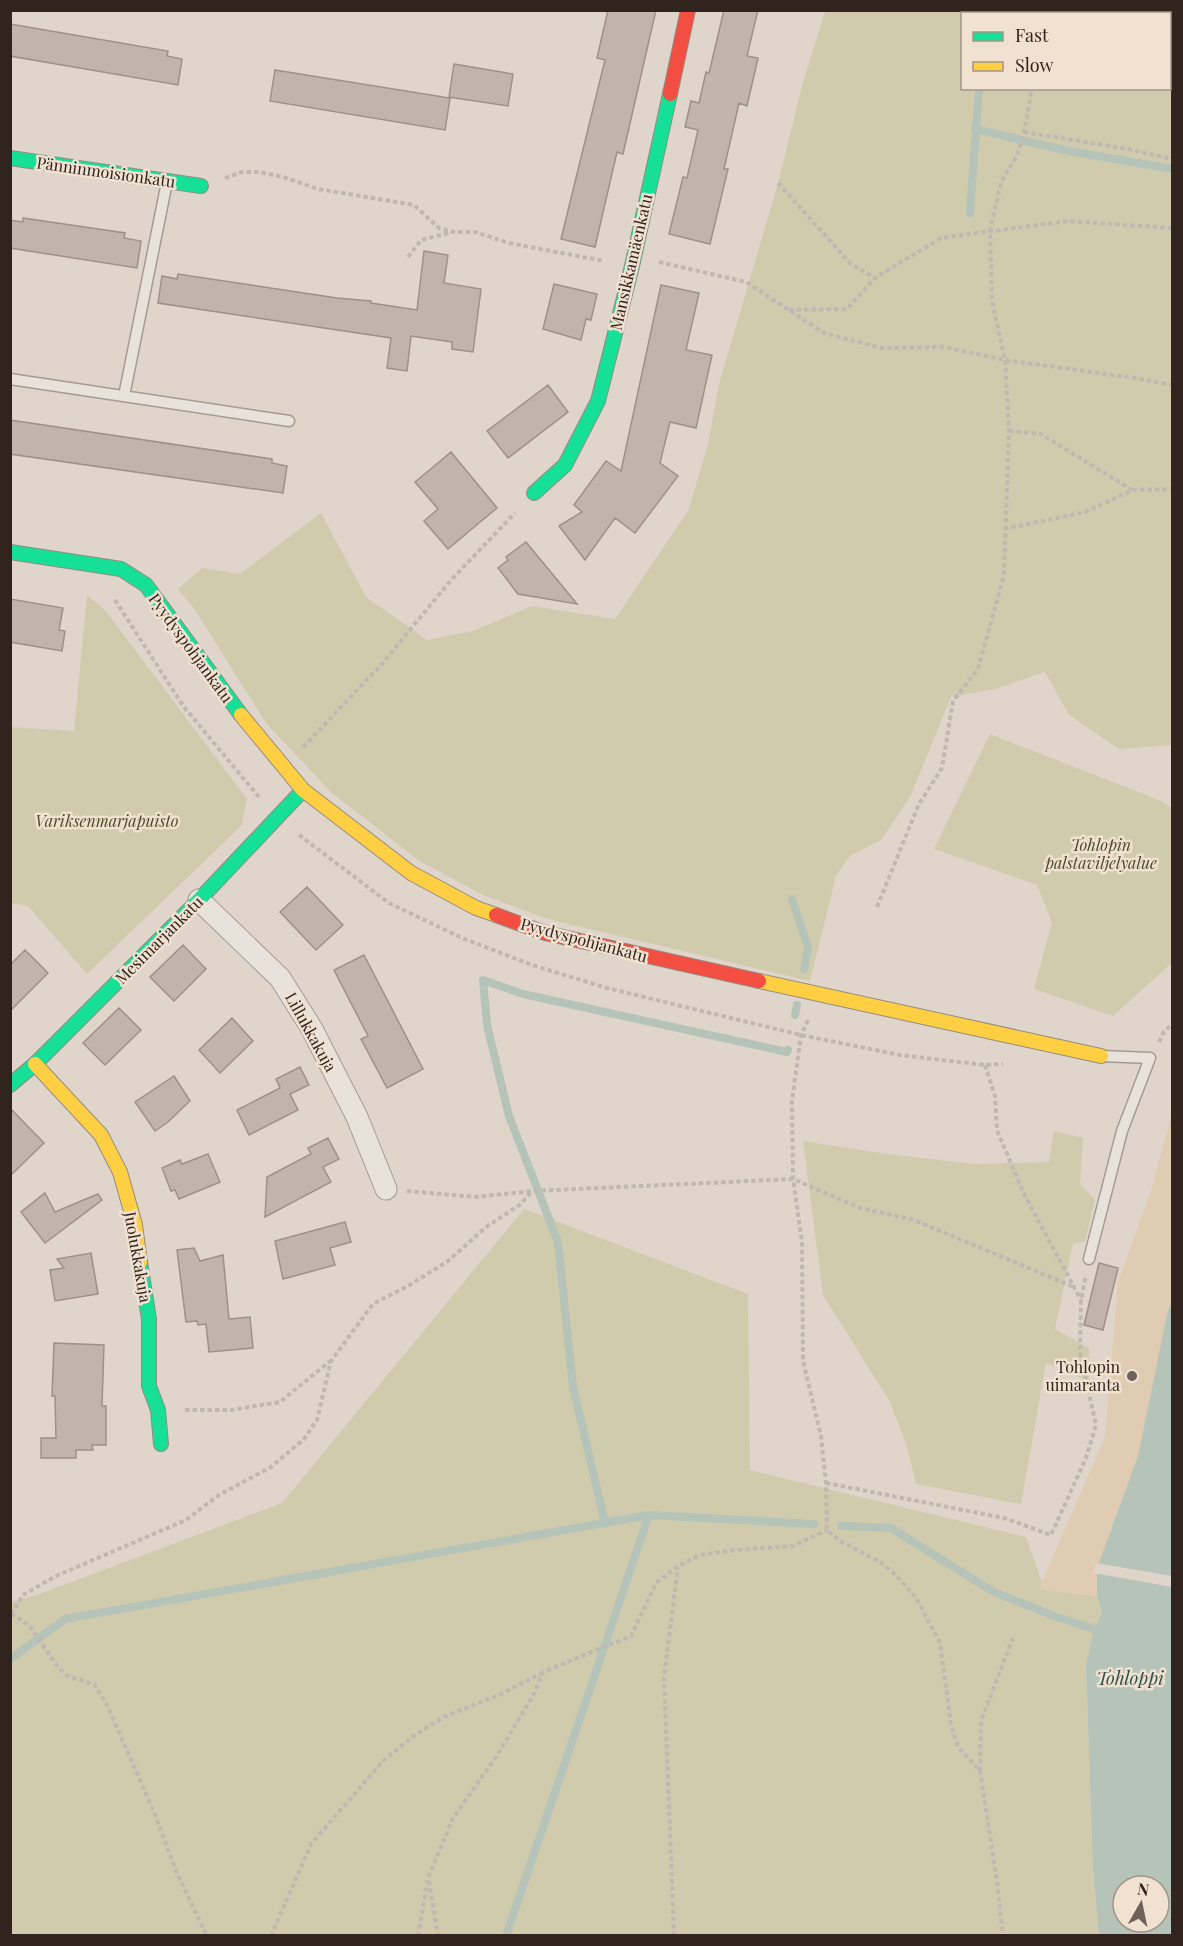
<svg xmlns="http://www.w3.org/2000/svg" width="1183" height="1946" viewBox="0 0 1183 1946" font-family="'Playfair Display',serif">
<rect width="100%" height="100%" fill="#dfd5ca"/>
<path fill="#d1cbae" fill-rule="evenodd" d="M825,11H1172V745L1119,749L1069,715L1045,672L996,689L951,697L910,797L881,840L850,856L836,876L810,981L547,919L483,895L418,860L331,792L266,723L195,610L178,589L202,568L240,574L321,513L366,597L427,640L473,631L532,606L615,619L688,511L708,445L719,384L778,183L802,86ZM962,14H1170V88H962Z
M87,595L105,610L247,799L242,825L87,974L28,906L11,903L10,727L74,731Z
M990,734L1159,800L1172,808V963L1113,1016L1034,989L1052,922L1037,885L934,849Z
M1054,1131L1083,1138L1080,1184L1095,1200L1085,1241L1073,1244L1055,1329L1089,1348V1381L1046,1363L1021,1504L916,1484L906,1443L890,1402L823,1295L803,1141L887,1154L975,1164L1049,1162Z
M524,1209L748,1294L750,1470L1026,1537L1045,1590L1097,1596L1102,1613L1086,1665L1093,1869L1099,1935H11L10,1602L37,1595L282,1503Z"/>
<path fill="#e0ccb3" d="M1172,1113V1301L1167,1314L1138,1456L1097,1568V1596L1039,1589L1105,1437L1118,1282L1151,1191Z"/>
<path fill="#b5c3b8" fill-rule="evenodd" d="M1172,1301V1935H1099L1093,1869L1086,1665L1094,1629L1102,1613L1097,1596V1568L1138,1456L1167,1314ZM1123,1886H1159V1922H1123Z"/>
<path fill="#dfd5ca" d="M1096,1563L1172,1576V1587L1094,1573Z"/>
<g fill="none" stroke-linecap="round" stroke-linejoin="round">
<path stroke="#b5c3b8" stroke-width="8" d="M986,14L987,10
M975,129L1064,150L1172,169
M970,213L979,88
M792,899L808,947L804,969
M795,1015L797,1005
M605,1523L573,1387L558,1242L509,1116L487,1025L483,980L523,994L787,1052L788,1050
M841,1526L891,1528L992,1591L1054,1616L1094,1629
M10,1659L65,1619L649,1515L814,1524
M506,1936L649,1515"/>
</g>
<path fill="#c2b3ab" stroke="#9e918a" stroke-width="1.5" d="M608,10H656L623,154L617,152L595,247L561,239L605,60L597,58Z
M724,10H758L747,56L758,58L747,106L739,103L724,169H728L710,244L669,234L683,177L687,178L698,130L685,127L691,101L699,103L706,72L709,73Z
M10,24L168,51L167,56L182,59L178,85L10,56Z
M454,64L513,74L508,106L449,97Z
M275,70L450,98L445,130L270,101Z
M23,218L125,233L124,238L141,241L137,268L10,248V220L23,222Z
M424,251L448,255L444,283L481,289L473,352L452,349V342L411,336L407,371L387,368L391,338L158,303L162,276L177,279L178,274L337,298L371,301V303L417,310Z
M554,284L597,294L591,320L586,319L581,340L543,329Z
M661,285L699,293L686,350L712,355L696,428L670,422L660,463L678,476L635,533L615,518L585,560L559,526L582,512L574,505L606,461L621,471Z
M548,385L568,412L508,458L487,431Z
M10,420L272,459V463L287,466L283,493L10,454Z
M451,452L497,508L448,549L424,521L438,509L415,482Z
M526,542L577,604L518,594L498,568L508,560L506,557Z
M10,599L63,608L59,630L65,631L62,651L10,642Z
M307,887L343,925L316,950L280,912Z
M183,945L206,969L174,1001L150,977Z
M25,950L48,973L10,1011V965Z
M364,955L423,1069L387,1088L361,1039L368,1036L334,970Z
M119,1008L141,1030L105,1065L83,1043Z
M232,1018L253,1041L220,1073L199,1050Z
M300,1067L309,1085L290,1094L298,1110L249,1135L237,1110L280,1088L276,1079Z
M174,1076L190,1101L168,1122L155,1131L135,1102Z
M10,1108L44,1143L10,1176Z
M328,1138L339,1159L323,1167L331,1182L265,1217L267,1177L311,1154L308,1148Z
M208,1154L220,1182L179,1199L175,1190L171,1191L162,1168L180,1160L182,1164Z
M45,1193L55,1212L98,1194L102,1200L45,1243L21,1212Z
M345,1222L351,1242L330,1248L335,1265L283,1279L275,1241Z
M194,1248L200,1261L223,1255L229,1319L250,1317L253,1348L209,1352L206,1324L198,1325L197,1321L186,1322L177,1250Z
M91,1253L98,1294L55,1301L50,1270L64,1268L57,1259Z
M1099,1263L1118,1268L1103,1330L1084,1325Z
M54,1343L104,1345L102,1406H106V1445H92L93,1450H76V1458H41V1438H56L55,1396H52Z"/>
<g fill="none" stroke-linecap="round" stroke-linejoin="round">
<g stroke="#a49b94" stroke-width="13">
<path id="lane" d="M10,379L289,421
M124,396L167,182
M1089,1259L1122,1131L1150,1058L1101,1056"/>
</g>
<g stroke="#a49b94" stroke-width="23">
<path id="street" d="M199,900L280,978L312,1029L357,1117L386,1189"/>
</g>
<g stroke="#948b83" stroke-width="16">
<path id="fast" d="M10,158L201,186
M534,493L565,465L598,401L632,266L670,94
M10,552L121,569L146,585L241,715
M10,1085L35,1064L199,900L303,790
M140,1262L149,1319V1386L158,1410L161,1444"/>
</g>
<g stroke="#948b83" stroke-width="16">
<path id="slow" d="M241,715L303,790L411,873L476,908L496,915
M759,981L1101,1056
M35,1064L101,1135L120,1172L135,1225L140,1262"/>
</g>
<g stroke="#948b83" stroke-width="16">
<path id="jam" d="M670,94L688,10
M496,915L545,933L759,981"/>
</g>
<path stroke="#c0b9b2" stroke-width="4" stroke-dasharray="4.5 3" stroke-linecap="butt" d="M1033,10L1034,14
M1024,132L1128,149L1172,159
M225,178L242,172H259L283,177L318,189L414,205L439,228L453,232H475L509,243L604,261
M778,183L851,264L875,278
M408,257L421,240L449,233
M659,262L746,282L824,333L881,348L944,347L1005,360L1135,378L1172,385
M789,310L847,309L875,278L941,238L1068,221L1172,228
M1009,431L1041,434L1132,490
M1004,529L1085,512L1133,490L1172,489
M115,600L184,707L259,797
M303,747L381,665L452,579L515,513
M299,835L389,903L462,938L532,965L607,988L801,1035L900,1055L985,1065L1003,1064
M877,907L919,804L942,768L953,701L978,669L1004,575L1009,431L1005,360L992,301L990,231L1001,182L1017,156L1024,132L1032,88
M808,1020L801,1035L792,1101L793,1179L802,1242L803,1361L821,1436L826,1483L827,1530L840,1541L880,1562L897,1576L916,1598L940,1643L951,1724L958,1747L980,1771L997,1881L1003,1936
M1159,1042L1164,1032L1172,1024
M985,1065L995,1096L997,1130L1023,1192L1081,1300
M407,1191L476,1197L532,1191L793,1179L860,1208L914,1220L1074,1287
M185,1410H231L280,1402L330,1361
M826,1483L1004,1518L1051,1535L1086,1458L1096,1425L1080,1353L1081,1300L1086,1275
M11,1614L23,1595L56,1576L186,1520L219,1495L271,1467L304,1439L317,1420L331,1361L373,1304L408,1286L448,1261L486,1227L521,1204L531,1192
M11,1614L29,1625L58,1667L68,1676L95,1685L108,1707L154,1812L176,1871L207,1936
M980,1771L981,1721L1013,1638
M429,1881L438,1936
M271,1936L311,1844L383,1761L416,1734L444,1717L501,1694L542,1673
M418,1936L428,1878L453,1818L496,1757L533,1696L543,1672L631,1636L656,1583L678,1566L700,1555L736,1550L793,1546L827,1530
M674,1936L664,1677L678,1567"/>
<use href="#lane" stroke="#e8e2db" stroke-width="10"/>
<use href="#street" stroke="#e8e2db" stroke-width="21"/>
<use href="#fast" stroke="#16e098" stroke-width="14"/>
<use href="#slow" stroke="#ffcf43" stroke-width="14"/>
<use href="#jam" stroke="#f24e42" stroke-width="14"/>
</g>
<circle fill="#6e615a" stroke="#f0e1d0" stroke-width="2" cx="1132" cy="1376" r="6"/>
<g text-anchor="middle" stroke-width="5" stroke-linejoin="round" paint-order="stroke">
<g font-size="16" fill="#31231d" stroke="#f0e1d0">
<text transform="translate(106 172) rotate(8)" y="6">Pänninmoisionkatu</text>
<text transform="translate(631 262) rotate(-77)" y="6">Mansikkamäenkatu</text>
<text transform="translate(191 648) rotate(54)" y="6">Pyydyspohjankatu</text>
<text transform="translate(159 940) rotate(-45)" y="6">Mesimarjankatu</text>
<text transform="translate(584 940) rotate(15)" y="6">Pyydyspohjankatu</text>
<text transform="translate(311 1032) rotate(61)" y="6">Lillukkakuja</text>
<text transform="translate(138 1257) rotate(80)" y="6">Juolukkakuja</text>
</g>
<g font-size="16" font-style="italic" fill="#484b26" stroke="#f0e1d0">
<text x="107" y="827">Variksenmarjapuisto</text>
<text x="1101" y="851">Tohlopin<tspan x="1101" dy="18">palstaviljelyalue</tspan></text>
</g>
<g font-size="16" fill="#31231d" stroke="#f0e1d0" text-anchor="end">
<text x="1120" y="1373">Tohlopin<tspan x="1120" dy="18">uimaranta</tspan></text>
</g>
<g font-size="18" font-style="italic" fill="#2e4f47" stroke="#f0e1d0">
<text x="1130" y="1685">Tohloppi</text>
</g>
</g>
<rect width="1183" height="1946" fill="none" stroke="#31231d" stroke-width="24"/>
<rect x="961" y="12" width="210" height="78" fill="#f0e1d0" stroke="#a49588" stroke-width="1.5"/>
<rect x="973" y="32" width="30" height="9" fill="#16e098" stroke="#a49588" stroke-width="1.5"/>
<text x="1015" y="42" font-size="18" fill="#31231d">Fast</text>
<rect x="973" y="62" width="30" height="9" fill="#ffcf43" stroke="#a49588" stroke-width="1.5"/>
<text x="1015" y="72" font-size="18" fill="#31231d">Slow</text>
<g transform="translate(1141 1904) rotate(9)"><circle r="28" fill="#f0e1d0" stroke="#a49588" stroke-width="1.5"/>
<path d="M0-4.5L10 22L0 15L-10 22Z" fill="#6e615a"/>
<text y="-9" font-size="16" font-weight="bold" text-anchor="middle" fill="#31231d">N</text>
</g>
</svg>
